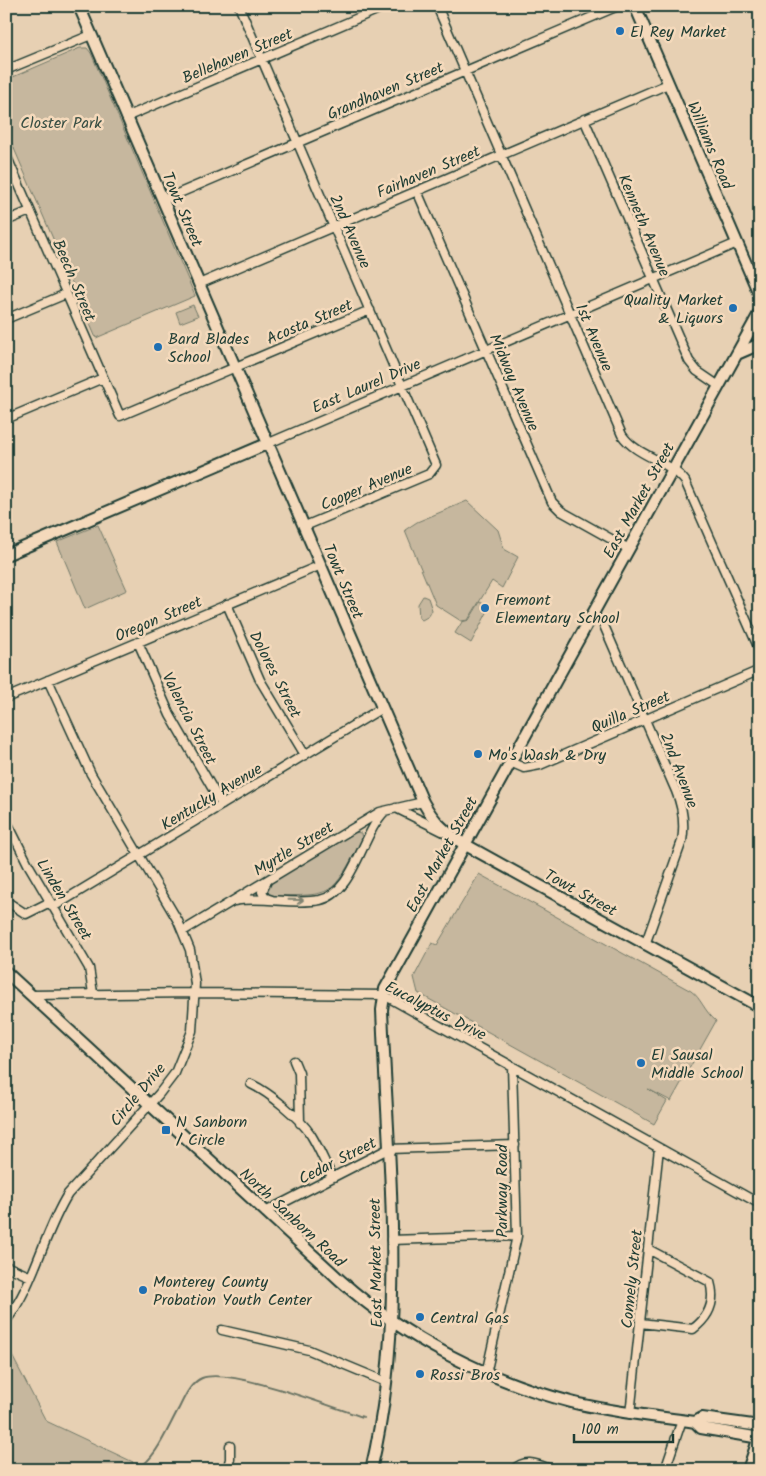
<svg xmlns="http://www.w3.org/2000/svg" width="766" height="1476" viewBox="0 0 766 1476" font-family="Kalam,sans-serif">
<rect width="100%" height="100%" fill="#e7d0b3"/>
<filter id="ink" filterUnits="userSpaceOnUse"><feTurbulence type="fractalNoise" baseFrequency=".02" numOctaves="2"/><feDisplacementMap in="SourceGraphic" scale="10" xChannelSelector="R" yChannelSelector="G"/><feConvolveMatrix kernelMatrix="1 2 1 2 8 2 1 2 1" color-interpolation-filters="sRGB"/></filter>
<g filter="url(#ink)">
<path fill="#c6b79e" stroke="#727a69" d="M80,48H87L91,53L195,296L96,338L6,130V80Z
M193,305L198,316L180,323L176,312Z
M467,501L498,530L504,549L518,557L502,588L492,581L468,620L461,621L436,605L405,530L417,522Z
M98,525L127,590L85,609L57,542Z
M423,596L428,598L432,610L429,616L422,620L419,618L418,604Z
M480,602L490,607L471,643L455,633L462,622L469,620Z
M354,832L361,833L362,840C330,898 336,895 270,896L265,894L266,885Z
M479,874L691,991C701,998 704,1011 716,1021L671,1101L648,1089L667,1101L654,1124L418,993L414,977L432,943L437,945Z
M6,1344L46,1421L133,1462L129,1470H6Z"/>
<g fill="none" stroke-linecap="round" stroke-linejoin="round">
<path stroke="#687262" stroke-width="2" d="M6,1435L10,1448L11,1470
M136,1470C157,1458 167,1429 179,1408C184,1398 190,1383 202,1378C230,1367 331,1407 363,1417"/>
<g stroke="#1f3d34" stroke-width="11">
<path id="street" d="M239,6L436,465L429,474L305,526
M437,6L622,435C637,457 669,460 685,481L760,651
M6,70L91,35
M126,117L386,6
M584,119L689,361L697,371L719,386
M6,155L120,416L370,310
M417,191L552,502L561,511L629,549
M163,200L618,6
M6,221L30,211
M199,284L668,84
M6,319L66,294
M6,419L103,378
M269,443L737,243
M227,604L260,680L305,755
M591,615L602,621L676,791C683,808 685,823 682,841L645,945
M138,642L170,715L222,805
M6,698L321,565
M510,762L524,768L540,765L760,670
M396,808L444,832
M6,820L28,864L89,968L93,993
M267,881L262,892L266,898L272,900
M6,901L26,914L50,902
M234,901C262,896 292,905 320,900C354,893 362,833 385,811
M53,907L382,708
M183,931L380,812L423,802
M31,995L195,993L384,995L760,1204
M294,1061L299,1073L300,1123
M251,1084C270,1093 299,1117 311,1135C319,1148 325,1163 332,1177
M265,1212L388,1149L515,1145
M391,1240L517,1236
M6,1266L31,1277
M6,1321C35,1283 43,1234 68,1194L159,1094L175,1073L192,1031L195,984L190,950L178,921L91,774L48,680
M640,1323L693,1329C709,1317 716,1302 710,1282L648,1249
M222,1330L309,1350L386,1382
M486,1374L517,1236L512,1066
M630,1414L659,1148
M227,1470L230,1459V1446
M513,1470C526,1457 539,1465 553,1470
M665,1470L682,1420"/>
</g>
<g stroke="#1f3d34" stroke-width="14">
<path id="secondary" d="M79,6L423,802C434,822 445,832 464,844L760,1007
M635,6L760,296
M737,354L760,344
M6,555L269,443
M6,972L341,1281C406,1339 487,1380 571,1402C611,1412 653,1416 695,1422L701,1428L760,1438
M695,1422L702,1418L760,1426
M371,1470C407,1320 388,1162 382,1010L385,989L760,312
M748,1470L760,1434"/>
</g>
<use href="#street" stroke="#f4d9bb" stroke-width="8"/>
<use href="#secondary" stroke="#f4d9bb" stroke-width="10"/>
</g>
<defs><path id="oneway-shaft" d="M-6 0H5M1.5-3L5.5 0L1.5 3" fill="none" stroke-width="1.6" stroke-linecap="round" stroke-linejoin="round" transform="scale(1.25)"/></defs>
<use stroke="#7f8371" href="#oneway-shaft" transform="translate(296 900) rotate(1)"/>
</g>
<g fill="#1f6fb2" stroke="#f4d9bb" stroke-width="2">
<circle cx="620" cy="31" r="5"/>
<circle cx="733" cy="308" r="5"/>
<circle cx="158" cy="347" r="5"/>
<circle cx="485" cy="608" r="5"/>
<circle cx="478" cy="754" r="5"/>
<circle cx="641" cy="1063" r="5"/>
<rect x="161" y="1125" width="10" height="10" rx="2.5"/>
<circle cx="143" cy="1290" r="5"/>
<circle cx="420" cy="1317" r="5"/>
<circle cx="420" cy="1374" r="5"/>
</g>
<g text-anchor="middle" stroke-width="5" stroke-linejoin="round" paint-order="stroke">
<g font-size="16" fill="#1f3d34" stroke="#f4d9bb" text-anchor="start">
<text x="630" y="37">El Rey Market</text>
<text x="723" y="305" text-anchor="end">Quality Market<tspan x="723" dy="18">&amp; Liquors</tspan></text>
<text x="168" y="344">Bard Blades<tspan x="168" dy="18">School</tspan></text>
<text x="495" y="605">Fremont<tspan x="495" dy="18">Elementary School</tspan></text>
<text x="488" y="760">Mo's Wash &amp; Dry</text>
<text x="651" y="1060">El Sausal<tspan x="651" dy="18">Middle School</tspan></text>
<text x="176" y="1127">N Sanborn<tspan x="176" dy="18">/ Circle</tspan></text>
<text x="153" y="1287">Monterey County<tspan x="153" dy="18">Probation Youth Center</tspan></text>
<text x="430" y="1323">Central Gas</text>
<text x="430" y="1380">Rossi Bros</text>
</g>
<g font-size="16" fill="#1f3d34" stroke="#f4d9bb">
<text transform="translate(237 55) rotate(-23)" y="6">Bellehaven Street</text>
<text transform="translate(385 90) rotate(-23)" y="6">Grandhaven Street</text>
<text transform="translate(711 145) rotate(67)" y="6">Williams Road</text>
<text transform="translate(428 171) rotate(-23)" y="6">Fairhaven Street</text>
<text transform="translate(183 209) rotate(67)" y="6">Towt Street</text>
<text transform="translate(645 225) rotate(67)" y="6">Kenneth Avenue</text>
<text transform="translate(351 231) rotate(66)" y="6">2nd Avenue</text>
<text transform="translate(75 280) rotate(67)" y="6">Beech Street</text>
<text transform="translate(309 321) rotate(-23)" y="6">Acosta Street</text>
<text transform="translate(595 337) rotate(67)" y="6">1st Avenue</text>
<text transform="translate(515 382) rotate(67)" y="6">Midway Avenue</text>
<text transform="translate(366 385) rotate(-23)" y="6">East Laurel Drive</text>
<text transform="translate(366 486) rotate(-23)" y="6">Cooper Avenue</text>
<text transform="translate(638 500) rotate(-61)" y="6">East Market Street</text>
<text transform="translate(344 581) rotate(67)" y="6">Towt Street</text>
<text transform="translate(158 618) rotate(-23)" y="6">Oregon Street</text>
<text transform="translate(276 674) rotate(63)" y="6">Dolores Street</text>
<text transform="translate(630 711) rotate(-23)" y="6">Quilla Street</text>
<text transform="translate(190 718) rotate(63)" y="6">Valencia Street</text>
<text transform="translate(680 770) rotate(69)" y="6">2nd Avenue</text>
<text transform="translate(211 796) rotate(-31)" y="6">Kentucky Avenue</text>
<text transform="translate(293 848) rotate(-31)" y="6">Myrtle Street</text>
<text transform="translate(441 854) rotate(-61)" y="6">East Market Street</text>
<text transform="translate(581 892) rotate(29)" y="6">Towt Street</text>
<text transform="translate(65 899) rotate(59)" y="6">Linden Street</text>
<text transform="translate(436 1010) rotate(27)" y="6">Eucalyptus Drive</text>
<text transform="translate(137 1094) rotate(-50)" y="6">Circle Drive</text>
<text transform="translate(337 1160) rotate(-27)" y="6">Cedar Street</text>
<text transform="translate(501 1191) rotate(-90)" y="6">Parkway Road</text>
<text transform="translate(293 1217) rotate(43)" y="6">North Sanborn Road</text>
<text transform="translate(375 1263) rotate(-91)" y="6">East Market Street</text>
<text transform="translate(631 1279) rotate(-84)" y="6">Connely Street</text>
</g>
<g font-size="16" fill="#384f44" stroke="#f4d9bb">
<text x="61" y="128">Closter Park</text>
</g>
</g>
<rect width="766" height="1476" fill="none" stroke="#f4d9bb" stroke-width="25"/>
<rect x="12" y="12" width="741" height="1451" fill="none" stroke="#1f3d34" stroke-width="2" filter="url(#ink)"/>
<path d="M574 1434v8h99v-8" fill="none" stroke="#1f3d34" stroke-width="2.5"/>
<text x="581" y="1434" font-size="15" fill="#1f3d34" stroke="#f4d9bb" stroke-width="4" paint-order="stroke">100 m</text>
</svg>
